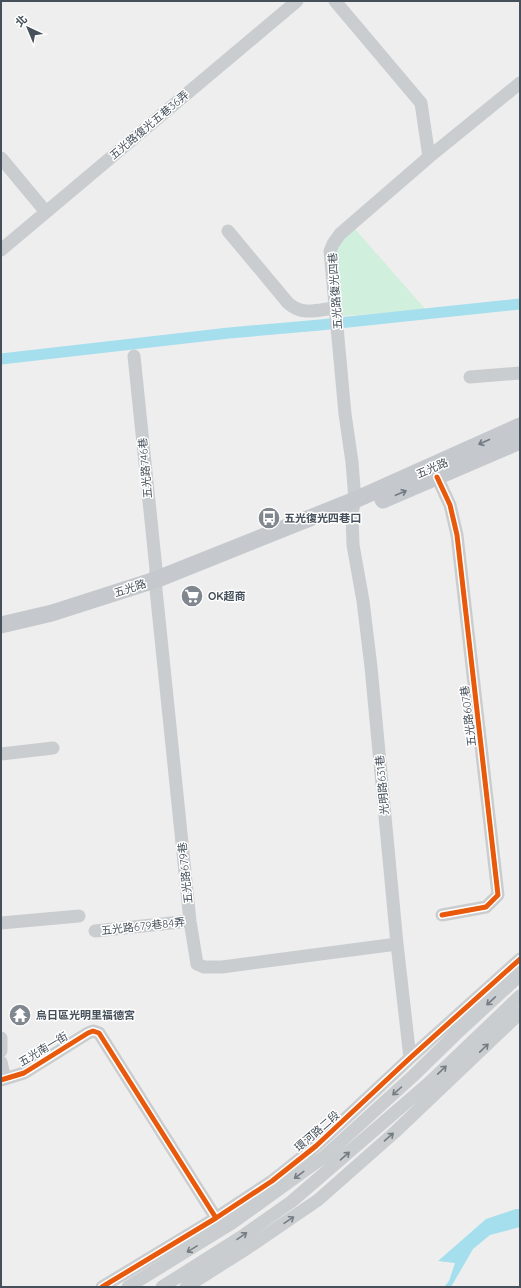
<svg xmlns="http://www.w3.org/2000/svg" width="521" height="1288" viewBox="0 0 521 1288" font-family="Quicksand,'Noto Sans TC',sans-serif">
<rect width="100%" height="100%" fill="#efeeee"/>
<path fill="#d1efdd" d="M355,229L426,310L342,316L336,250L344,235Z"/>
<path fill="#a5dfee" d="M516,1209H520V1227L490,1235L473,1249L451,1287H444L449,1281L455,1263L438,1261L486,1219Z"/>
<g fill="none" stroke-linecap="round" stroke-linejoin="round">
<path stroke="#a5dfee" stroke-width="11" d="M1,359L229,333L320,325L520,304"/>
<path stroke="#cacdcf" stroke-width="13" d="M335,1L421,103L429,157
M1,158L46,212
M228,231L288,303C303,316 316,310 335,308
M1,250L297,1
M134,356L156,569L155,580L190,921L197,964L204,967H222L397,944
M470,377L520,373
M437,477L450,505L457,535L498,895L486,907L442,915
M1,754L53,748
M1,923L79,916
M95,931L190,921
M1,1038V1051
M410,1058L397,944L371,667L363,601L353,545L352,513L355,500L352,462L345,414L330,251L333,244L340,234L429,157L520,83
M1,1062L5,1079
M1,1080L24,1073L88,1033L93,1031L99,1033L216,1218
M102,1287L216,1218L272,1181L316,1146L410,1058L520,959
M128,1287L232,1223L325,1156L413,1076L455,1035L520,975
M162,1287L241,1237L291,1202L429,1083L520,996
M186,1287L246,1249L318,1200L395,1132L520,1013"/>
<path stroke="#c5c9cd" stroke-width="17" d="M383,500L520,441
M1,625L52,613L155,580L355,500L520,426"/>
<g stroke="#fff" stroke-width="8">
<path id="cycleway" d="M437,477L450,505L457,535L498,895L486,907L442,915
M1,1080L24,1073L88,1033L93,1031L99,1033L216,1218
M102,1287L216,1218L272,1181L316,1146L410,1058L520,959"/>
</g>
<use href="#cycleway" stroke="#e8590c" stroke-width="5"/>
</g>
<defs><path id="oneway-shaft" d="M-6 0H5M1.5-3L5.5 0L1.5 3" fill="none" stroke-width="1.6" stroke-linecap="round" stroke-linejoin="round"/></defs>
<g stroke="#727a83">
<use href="#oneway-shaft" transform="translate(484 442) rotate(156)"/>
<use href="#oneway-shaft" transform="translate(401 493) rotate(-23)"/>
</g>
<g stroke="#747c84">
<use href="#oneway-shaft" transform="translate(491 1001) rotate(137)"/>
<use href="#oneway-shaft" transform="translate(484 1048) rotate(-44)"/>
<use href="#oneway-shaft" transform="translate(442 1070) rotate(-44)"/>
<use href="#oneway-shaft" transform="translate(397 1091) rotate(138)"/>
<use href="#oneway-shaft" transform="translate(389 1137) rotate(-41)"/>
<use href="#oneway-shaft" transform="translate(345 1156) rotate(-41)"/>
<use href="#oneway-shaft" transform="translate(299 1175) rotate(143)"/>
<use href="#oneway-shaft" transform="translate(289 1220) rotate(-34)"/>
<use href="#oneway-shaft" transform="translate(242 1236) rotate(-35)"/>
<use href="#oneway-shaft" transform="translate(192 1249) rotate(148)"/>
</g>
<defs>
<g id="bus-disc" transform="scale(1.15)"><circle r="9.5" fill="#80878e" stroke="#fff"/><path d="M-5-6H5V4H4V6H2V4H-2V6H-4V4H-5ZM-3.5-4V0h7V-4ZM-3.5 1.2v1.5H-2V1.2ZM2 1.2v1.5H3.5V1.2Z" fill="#fff"/></g>
<g id="supermarket-disc" transform="scale(1.15)"><circle r="9.5" fill="#80878e" stroke="#fff"/><path d="M-6-5.5h2.5l.6 2H6L4.5 2H-2.5L-4.4-4H-6ZM-1.5 3.2a1.3 1.3 0 1 0 .1 0ZM3 3.2a1.3 1.3 0 1 0 .1 0Z" fill="#fff"/></g>
<g id="temple-disc" transform="scale(1.15)"><circle r="9.5" fill="#80878e" stroke="#fff"/><path d="M0-6L5-2H3V0L6.5 2.5H4V6H1.5V3h-3V6H-4V2.5H-6.5L-3 0V-2H-5Z" fill="#fff"/></g>
</defs>
<g fill-rule="evenodd">
<use href="#bus-disc" x="269" y="518"/>
<use href="#supermarket-disc" x="192" y="596"/>
<use href="#temple-disc" x="20" y="1015"/>
</g>
<g text-anchor="middle" stroke-width="3" stroke-linejoin="round" paint-order="stroke">
<g font-size="11" fill="#45505b" stroke="#fff">
<text transform="translate(149 125) rotate(-40)" y="4">五光路復光五巷36弄</text>
<text transform="translate(335 291) rotate(-94)" y="4">五光路復光四巷</text>
<text transform="translate(145 468) rotate(-95)" y="4">五光路746巷</text>
<text transform="translate(432 468) rotate(-23)" y="4">五光路</text>
<text transform="translate(130 588) rotate(-18)" y="4">五光路</text>
<text transform="translate(468 716) rotate(-97)" y="4">五光路607巷</text>
<text transform="translate(382 785) rotate(-95)" y="4">光明路631巷</text>
<text transform="translate(185 873) rotate(-96)" y="4">五光路679巷</text>
<text transform="translate(143 926) rotate(-6)" y="4">五光路679巷84弄</text>
<text transform="translate(43 1049) rotate(-31)" y="4">五光南一街</text>
<text transform="translate(317 1131) rotate(-41)" y="4">環河路二段</text>
</g>
<g font-size="11" font-weight="bold" fill="#45505b" stroke="#fff" text-anchor="start">
<text x="284" y="522">五光復光四巷口</text>
<text x="208" y="600">OK超商</text>
<text x="36" y="1019">烏日區光明里福德宮</text>
</g>
</g>
<rect width="521" height="1288" fill="none" stroke="#45505b" stroke-width="4"/>
<g transform="translate(28 28) rotate(316)" stroke="#ffffff" stroke-width="3" paint-order="stroke">
<path d="M0-3L7 15L0 10L-7 15Z" fill="#45505b"/>
<text y="-6" font-size="11" font-weight="bold" text-anchor="middle" fill="#45505b">北</text>
</g>
</svg>
